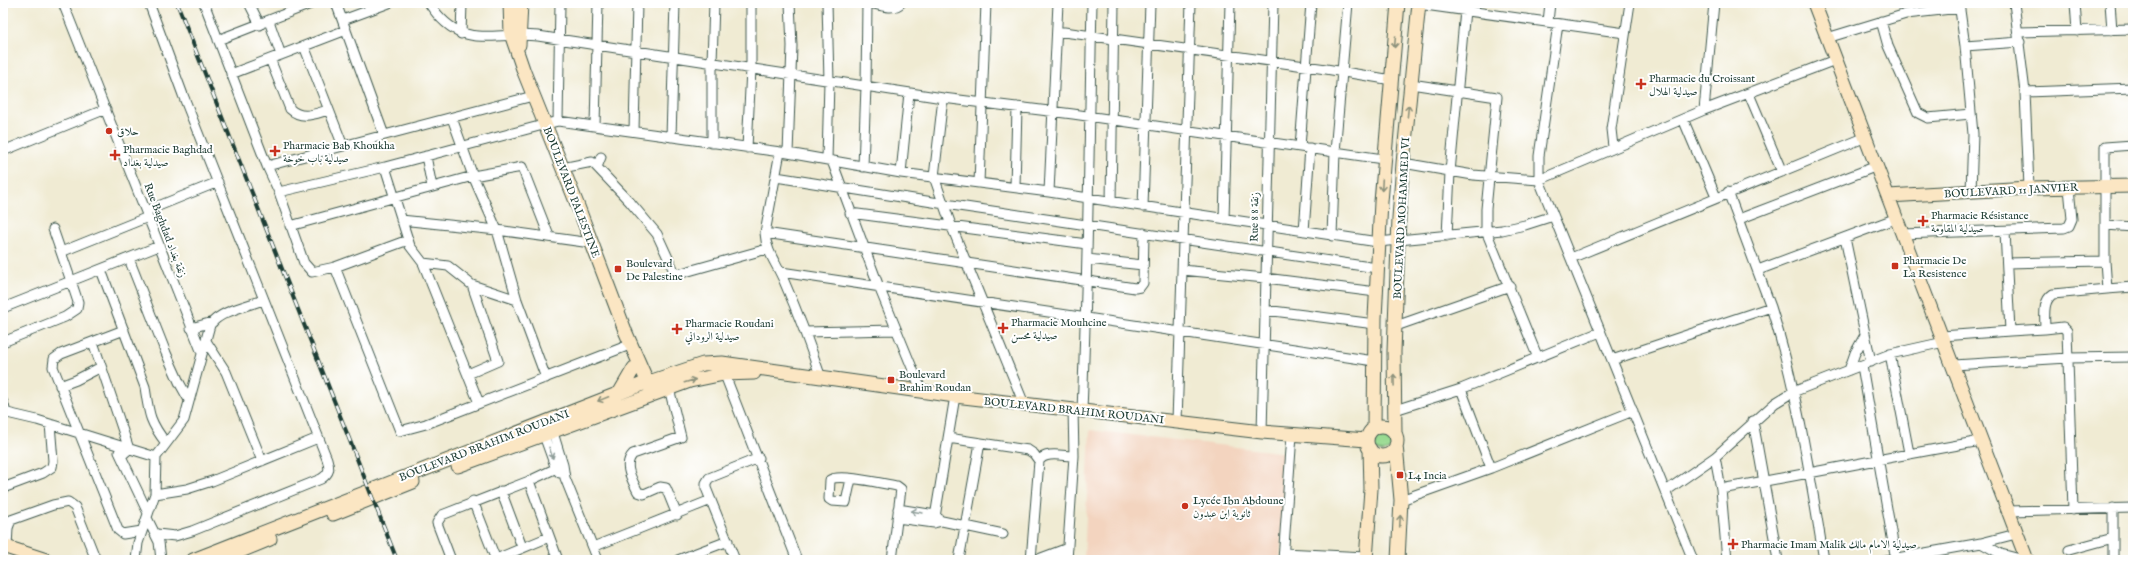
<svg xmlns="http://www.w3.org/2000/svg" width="2136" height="563" viewBox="0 0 2136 563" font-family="'IM FELL English',Amiri,serif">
<rect width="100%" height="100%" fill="#fff"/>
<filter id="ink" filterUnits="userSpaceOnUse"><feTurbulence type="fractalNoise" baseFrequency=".025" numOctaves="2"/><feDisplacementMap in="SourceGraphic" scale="8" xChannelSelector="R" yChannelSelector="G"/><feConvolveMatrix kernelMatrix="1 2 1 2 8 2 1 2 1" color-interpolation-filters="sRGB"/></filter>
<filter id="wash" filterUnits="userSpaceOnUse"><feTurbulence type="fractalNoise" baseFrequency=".012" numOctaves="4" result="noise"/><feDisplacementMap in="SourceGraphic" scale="16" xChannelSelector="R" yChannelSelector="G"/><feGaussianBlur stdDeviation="0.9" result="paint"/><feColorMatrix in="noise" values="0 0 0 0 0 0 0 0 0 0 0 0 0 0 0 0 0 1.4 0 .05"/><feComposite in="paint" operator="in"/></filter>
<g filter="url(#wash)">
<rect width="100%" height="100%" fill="#f0ebd3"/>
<path fill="#f3d4bf" d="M1090,430L1287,453L1280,560H1084Z"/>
<path fill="#99da91" stroke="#5c8c62" d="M1372 441a11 11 0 1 1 22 0a11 11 0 1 1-22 0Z"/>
</g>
<g filter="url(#ink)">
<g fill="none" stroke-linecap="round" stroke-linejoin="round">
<g stroke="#3e574c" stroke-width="11">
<path id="street" d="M63,3L202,353
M149,3L183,95L327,459C330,469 330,473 321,479L192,531L175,536L157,534
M204,3L267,166L533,96
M249,3L260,25
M336,3L384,135
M429,3C461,52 490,31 538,36L943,98L1073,114L1383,159
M827,3L829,81L827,160
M870,3C879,5 894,11 901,3
M1959,3L1965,46L1973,134L1971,192
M2014,3L2025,92L2029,188
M2075,3L2077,31
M2110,3L2112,30
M1418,4L1625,33
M343,20L389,3
M269,21L281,55
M1881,21L1888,46L1918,113L1928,118L1971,114
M1548,22L1550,3
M1558,24L1539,156V180L1693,560
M1057,31L1326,69L1392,80
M2019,32L2133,29
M461,34L462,3
M1827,38L1906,14L1960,8
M218,40L313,3
M304,46L343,146
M1965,46L2020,42
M270,59L290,109C302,120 314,114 328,110
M231,74L346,30
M1411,84L1497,97L1486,209V231L1538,358
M2025,92L2133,88
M1749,94L1782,172
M943,98L934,177L951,225L1024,404
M1704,110L1714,3
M452,118L473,176L497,230L591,243
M1683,119L1716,197
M558,121L560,3
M595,126L598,3
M634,131L637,3
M671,137L675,3
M712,143V62L714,3
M1300,147L1311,3
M1613,147L1611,129L1630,3
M747,148L751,69V3
M3,151L106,109
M780,152L765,233C766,252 777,264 784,281C798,313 810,345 821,378
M788,153L792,46L790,3
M426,156L432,187
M832,161L879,287L922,392
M1403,163L1473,175L1539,180L1704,110L1835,60
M267,166L279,192L304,263L312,272L335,267L408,240
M385,167L410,246L423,263L479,403
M597,167L601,157
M863,167L866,86L867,3
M562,168L592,162L630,202L657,234L674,271L678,274L767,249
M901,173L909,93
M776,177L945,204L1377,268
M979,183L986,3
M1015,187L1017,107
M279,192L385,167L558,121L788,153L901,173L1049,192L1378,242L1502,230L1525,225L1553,216
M1049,192L1058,3
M1111,202L1114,3
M1143,207L1150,3
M146,211L218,182
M850,213L1087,244
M1224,219L1230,3
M1739,219L1877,166
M401,220L497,230L517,300L546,378
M2106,225L2133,227
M290,226L473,176L522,167L549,236
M1304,231L1310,148
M765,233L1135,288L1140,287L1143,283L1144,233
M1902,234L2064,228L2069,226L2072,219L2069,188
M1332,236L1335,152L1348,3
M1447,236L1450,172L1465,10
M1845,238L1871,362
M61,252L148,217
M1571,258L1866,137
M129,259L166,353L180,384L189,400
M1087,259L1143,265
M423,263L448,266L472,285L498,361L468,374
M2007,263L2105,261V147L2133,145
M335,267L400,431L426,424L632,344
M101,270L145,387C149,414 149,421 166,443
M1182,270L1265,278L1376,292
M1758,270L1897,218
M781,272L1374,361
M472,285L517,300
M2107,289L2133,287
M1771,307C1797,389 1810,475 1824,560
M3,308L71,281L53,229
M1265,310L1375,324
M1396,326L1510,286
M191,328L213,322
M2045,329L2063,327L2067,331L2073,510
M124,330L61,354L54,359L53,367L118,530L123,534L142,531
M2010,331L2045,329C2045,317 2042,301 2053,294L2107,289L2105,261
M805,332L896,330
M1942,336L2010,331L2005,231
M206,341L226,372L262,461
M3,342L65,317L77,309L78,302L71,281L159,246
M93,342L129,449L121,456
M1890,354L1909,453
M1612,360L1771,307L1728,192
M1954,365L2068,358L2133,357
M1862,366L1896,560
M723,370L797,560
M1849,370L1855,353L1865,335
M60,386L76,380L101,367
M669,388L681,437L633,454C622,465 633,481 638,492L644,494L660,487L666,488L677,515
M1461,389L1491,468
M3,402L6,413
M1082,410C1088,274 1089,139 1092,3
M1395,410L1461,389L1600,332
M3,412L37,420L156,457
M1177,421L1191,3
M1753,421L1778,560
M551,426L563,465L565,478L598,560
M542,430L556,469L560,473
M1262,432L1273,3
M948,438L1028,450L1034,454L1039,461
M119,452L148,513
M1715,457L1721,489L1727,560
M851,479L846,502L832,501L829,499L830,480C838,473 885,484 897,486L901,489L892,560
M529,481L558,560
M3,488L43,473L52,467L53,461L50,424
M1721,489C1808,474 1894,456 1981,441
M501,491L522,547
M1666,491L1715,457L1775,403L1793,392L1890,354L1944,342
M155,494L187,489L212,481L318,438
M1401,500L1491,468L1633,411
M473,501L496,560
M898,509L935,515L939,519
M2008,511L2133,508
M147,518L159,542L161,560
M897,518L934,523L942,521L1003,534
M934,523L955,396
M1981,543L2001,554L2024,560
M7,547L8,528L11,520L53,505L68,502L75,507L96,560
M593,547L711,500
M2069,550L2113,538
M1284,553L1366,557
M136,560L138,543L155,494L156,457L184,420L210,325C220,311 247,306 263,300
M451,560L437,523L442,515L529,481L563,465
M494,560L549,537
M678,560L728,541
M735,560L706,488V483L709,478L759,458
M959,560L980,443
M1031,560L1039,461C1045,451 1063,456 1074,456
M1036,560L1068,548
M1067,560L1074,456L1073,409
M1283,560L1292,435
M1886,560L1981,543L2016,534
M2113,560V508"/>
</g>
<g stroke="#3e574c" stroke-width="15">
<path id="secondary" d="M510,3L511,34L524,72L577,204L626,333L651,390
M1814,3L2027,560
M519,45L521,3
M1888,196L2029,188L2133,186
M620,392L634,368
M1367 441a15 15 0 1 1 30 0a15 15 0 1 1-30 0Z
M1374,427L1375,318L1381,202L1398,3
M1395,433L1394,352L1399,218L1403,163L1419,3
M1396,445L1401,500L1398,560
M458,466L690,381L724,374L754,373
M333,514L413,482
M3,546L46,560
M193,560L640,385L703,364L722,363L955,396L1262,432L1367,440
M219,560L270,539
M1366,560L1371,489L1370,449"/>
</g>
<use href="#street" stroke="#fff" stroke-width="9"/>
<use href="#secondary" stroke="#fbe6c3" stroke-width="13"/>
<g stroke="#1f3d34" stroke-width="4">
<path id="rail" d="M177,3L397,560"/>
</g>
<use href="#rail" stroke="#fff" stroke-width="2.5" stroke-dasharray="8" stroke-linecap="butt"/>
</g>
<defs><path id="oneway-shaft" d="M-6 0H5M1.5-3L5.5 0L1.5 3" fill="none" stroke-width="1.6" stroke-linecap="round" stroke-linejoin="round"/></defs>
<g stroke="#8d927c">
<use href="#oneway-shaft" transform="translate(1395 42) rotate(95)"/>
<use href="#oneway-shaft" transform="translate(1408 111) rotate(-84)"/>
<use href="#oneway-shaft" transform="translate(1382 185) rotate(93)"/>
<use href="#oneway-shaft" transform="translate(1394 380) rotate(-91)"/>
<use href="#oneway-shaft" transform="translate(690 381) rotate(-16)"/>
<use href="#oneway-shaft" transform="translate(603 399) rotate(158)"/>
<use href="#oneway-shaft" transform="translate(1400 521) rotate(-87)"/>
</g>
<g stroke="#8f9e9a">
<use href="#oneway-shaft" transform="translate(551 453) rotate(71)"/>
<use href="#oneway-shaft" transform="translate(917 512) rotate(-171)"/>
</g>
</g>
<g fill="#c8321e" stroke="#fff" stroke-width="1.5">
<path d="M1639 78h4v4h4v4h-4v4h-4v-4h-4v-4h4z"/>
<circle cx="109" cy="131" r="4"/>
<path d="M273 145h4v4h4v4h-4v4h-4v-4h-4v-4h4z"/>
<path d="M113 149h4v4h4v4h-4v4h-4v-4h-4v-4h4z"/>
<path d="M1921 215h4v4h4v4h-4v4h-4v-4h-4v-4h4z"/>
<rect x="1891" y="262" width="8" height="8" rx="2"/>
<rect x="614" y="265" width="8" height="8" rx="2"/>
<path d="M1001 322h4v4h4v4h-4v4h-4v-4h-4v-4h4z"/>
<path d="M675 323h4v4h4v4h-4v4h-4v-4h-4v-4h4z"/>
<rect x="887" y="376" width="8" height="8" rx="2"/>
<rect x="1396" y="471" width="8" height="8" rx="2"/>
<circle cx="1185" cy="506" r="4"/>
<path d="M1731 538h4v4h4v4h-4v4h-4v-4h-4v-4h4z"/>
</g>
<g text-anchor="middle" stroke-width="4" stroke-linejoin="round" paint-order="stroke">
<g font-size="11" fill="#1f3d34" stroke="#fff" text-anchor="start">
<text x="1649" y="82">Pharmacie du Croissant<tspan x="1649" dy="13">صيدلية الهلال</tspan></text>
<text x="117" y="135">حلاق</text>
<text x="283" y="149">Pharmacie Bab Khoukha<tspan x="283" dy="13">صيدلية باب خوخة</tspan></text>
<text x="123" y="153">Pharmacie Baghdad<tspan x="123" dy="13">صيدلية بغداد</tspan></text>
<text x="1931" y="219">Pharmacie Résistance<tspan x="1931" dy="13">صيدلية المقاومة</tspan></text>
<text x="1903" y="264">Pharmacie De<tspan x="1903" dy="13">La Resistence</tspan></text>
<text x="626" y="267">Boulevard<tspan x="626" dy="13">De Palestine</tspan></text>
<text x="1011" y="326">Pharmacie Mouhcine<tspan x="1011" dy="13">صيدلية محسن</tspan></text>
<text x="685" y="327">Pharmacie Roudani<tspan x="685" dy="13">صيدلية الروداني</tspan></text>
<text x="899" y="378">Boulevard<tspan x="899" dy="13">Brahim Roudan</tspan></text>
<text x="1408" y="479">L4 Incia</text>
<text x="1193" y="504">Lycée Ibn Abdoune<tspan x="1193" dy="13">ثانوية ابن عبدون</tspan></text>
<text x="1741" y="548">Pharmacie Imam Malik صيدلية الامام مالك</text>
</g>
<g font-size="11" fill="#1f3d34" stroke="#fff">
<text transform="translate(2011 190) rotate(-3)" y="4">BOULEVARD 11 JANVIER</text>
<text transform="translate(572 192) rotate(69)" y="4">BOULEVARD PALESTINE</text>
<text transform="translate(1254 217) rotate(-89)" y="4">Rue 8 8 زنقة</text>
<text transform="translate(1401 218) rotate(-87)" y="4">BOULEVARD MOHAMMED VI</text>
<text transform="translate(166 230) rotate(69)" y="4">Rue Baghdad زنقة بغداد</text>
<text transform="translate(1074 410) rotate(6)" y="4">BOULEVARD BRAHIM ROUDANI</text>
<text transform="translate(484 445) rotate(-21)" y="4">BOULEVARD BRAHIM ROUDANI</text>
</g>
</g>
<rect width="2136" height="563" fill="none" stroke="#fff" stroke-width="16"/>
</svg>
